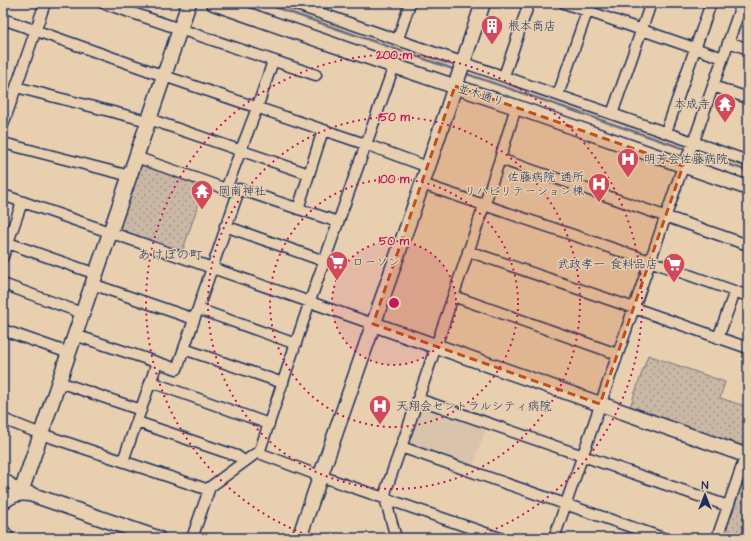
<svg xmlns="http://www.w3.org/2000/svg" width="751" height="541" viewBox="0 0 751 541" font-family="'Architects Daughter','Klee One',sans-serif">
<defs>
<pattern id="grass-dots" width="8" height="8" patternUnits="userSpaceOnUse"><rect width="8" height="8" fill="#cab7a4"/><path d="M2 2h.1M6 6h.1" fill="none" stroke="#a39589" stroke-width="1.8" stroke-linecap="round"/></pattern>
</defs>
<rect width="100%" height="100%" fill="#e8cfb0"/>
<filter id="ink" filterUnits="userSpaceOnUse"><feTurbulence type="fractalNoise" baseFrequency=".025" numOctaves="2"/><feDisplacementMap in="SourceGraphic" scale="8" xChannelSelector="R" yChannelSelector="G"/><feConvolveMatrix kernelMatrix="1 2 1 2 8 2 1 2 1" color-interpolation-filters="sRGB"/></filter>
<g filter="url(#ink)">
<path fill="#d9c3aa" d="M420,405L487,426L472,468L408,446L407,442Z"/>
<path fill="url(#grass-dots)" stroke="#727381" d="M145,163L205,185L182,252L120,231L119,228L141,165Z
M648,355L725,382L720,398L748,407V432L744,443L739,445L630,407Z
M748,466V538H727L723,537Z"/>
<g fill="none" stroke-linecap="round" stroke-linejoin="round">
<path stroke="#6b6e7e" stroke-width="2.5" d="M263,3L456,70
M464,73L688,150
M693,152L748,171"/>
<g stroke="#1b2f5e" stroke-width="13">
<path id="street" d="M103,3L316,75
M291,3L748,161
M564,3L723,58
M3,19L170,78L365,144L428,167
M398,39L410,3
M729,42L748,49
M504,76L529,3
M713,86L748,98
M16,87L148,121
M558,95L590,3
M612,114L651,3
M149,119L309,174
M3,125L45,3
M666,132L711,3
M3,143L130,176
M136,157L226,189
M500,159L748,245
M422,184L644,259L748,296
M238,193L239,189L338,222
M3,195L373,324
M298,209L323,130
M225,226L324,261
M8,243L96,274
M468,251L634,308L748,348
M3,257L22,202
M3,284L82,313
M92,284L194,319
M453,296L617,354
M198,309L296,344
M3,330L69,353
M75,335L177,369L238,193L226,189L257,108L273,61
M718,338L735,291
M184,349L283,383
M59,382L141,410
M151,382L269,424
M418,399L728,506
M3,419L41,434L209,490
M137,422L237,456L244,461
M401,447L663,538
M259,453L310,301L394,66
M123,461L157,363
M3,479L9,482L21,492
M3,529L9,538
M192,538L210,487L255,454L259,453L320,476L500,538
M396,538L385,498L386,490L418,399L500,159L516,107
M554,538L680,175L695,138L742,3
M717,538L748,449"/>
</g>
<g stroke="#1b2f5e" stroke-width="17">
<path id="secondary" d="M213,3L394,66L516,107L748,188
M373,324L748,456
M21,492L189,3
M3,502C12,495 18,492 30,494L158,538
M299,538L428,167L483,3"/>
</g>
<use href="#street" stroke="#e8cfb0" stroke-width="10"/>
<use href="#secondary" stroke="#e8cfb0" stroke-width="14"/>
</g>
</g>
<path fill="#bf511c" fill-opacity="0.2" stroke="#bf511c" stroke-width="3" stroke-dasharray="8 5" stroke-linejoin="round" d="M455,86L683,166L600,404L373,324Z"/>
<circle cx="394" cy="303" r="62" fill="#c2185b" fill-opacity=".12"/>
<g fill="none" stroke="#c2185b" stroke-width="2" stroke-dasharray="2 4">
<circle cx="394" cy="303" r="62"/>
<circle cx="394" cy="303" r="124"/>
<circle cx="394" cy="303" r="186"/>
<path d="M313 537A248 248 0 1 1 475 537"/>
</g>
<defs>
<g id="building-pin" transform="scale(1.15)"><path d="M0 17L-7.5 6A9.5 9.5 0 1 1 7.5 6Z" fill="#d1495b" stroke="#e8cfb0"/><path d="M-4-6H4V6H1V3H-1V6H-4ZM-2.5-4.3h1.7v1.8h-1.7ZM.8-4.3h1.7v1.8H.8ZM-2.5-1h1.7V.8h-1.7ZM.8-1h1.7V.8H.8Z" fill="#fff"/></g>
<g id="temple-pin" transform="scale(1.15)"><path d="M0 17L-7.5 6A9.5 9.5 0 1 1 7.5 6Z" fill="#d1495b" stroke="#e8cfb0"/><path d="M0-6L5-2H3V0L6.5 2.5H4V6H1.5V3h-3V6H-4V2.5H-6.5L-3 0V-2H-5Z" fill="#fff"/></g>
<g id="hospital-pin" transform="scale(1.15)"><path d="M0 17L-7.5 6A9.5 9.5 0 1 1 7.5 6Z" fill="#d1495b" stroke="#e8cfb0"/><path d="M-5-5h3v3.5h4V-5h3V5h-3V1.5h-4V5h-3Z" fill="#fff"/></g>
<g id="supermarket-pin" transform="scale(1.15)"><path d="M0 17L-7.5 6A9.5 9.5 0 1 1 7.5 6Z" fill="#d1495b" stroke="#e8cfb0"/><path d="M-6-5.5h2.5l.6 2H6L4.5 2H-2.5L-4.4-4H-6ZM-1.5 3.2a1.3 1.3 0 1 0 .1 0ZM3 3.2a1.3 1.3 0 1 0 .1 0Z" fill="#fff"/></g>
</defs>
<g fill-rule="evenodd">
<use href="#building-pin" x="492" y="26"/>
<use href="#temple-pin" x="725" y="104"/>
<use href="#hospital-pin" x="628" y="159"/>
<use href="#hospital-pin" x="599" y="184"/>
<use href="#temple-pin" x="202" y="191"/>
<use href="#supermarket-pin" x="337" y="262"/>
<use href="#supermarket-pin" x="674" y="264"/>
<use href="#hospital-pin" x="380" y="406"/>
</g>
<g text-anchor="middle" stroke-width="3" stroke-linejoin="round" paint-order="stroke">
<g font-size="12" fill="#1b2f5e" stroke="#e8cfb0" text-anchor="start">
<text x="508" y="30">根本商店</text>
<text x="710" y="108" text-anchor="end">本成寺</text>
<text x="644" y="163">明芳会佐藤病院</text>
<text x="584" y="181" text-anchor="end">佐藤病院 通所<tspan x="584" dy="14">リハビリテーション棟</tspan></text>
<text x="218" y="195">岡南神社</text>
<text x="352" y="266">ローソン</text>
<text x="658" y="268" text-anchor="end">武政孝一 食料品店</text>
<text x="396" y="410">天翔会セントラルシティ病院</text>
</g>
<g font-size="12" fill="#1b2f5e" stroke="#e8cfb0">
<text transform="translate(481 95) rotate(18)" y="4">並木通り</text>
</g>
<g font-size="13" fill="#1b2f5e" stroke="#e8cfb0">
<text x="170" y="259">あけぼの町</text>
</g>
</g>
<circle cx="394" cy="303" r="6" fill="#c2185b" stroke="#e8cfb0" stroke-width="2"/>
<g font-size="12" text-anchor="middle" font-weight="bold" fill="#c2185b" stroke="#e8cfb0" stroke-width="3" stroke-linejoin="round" paint-order="stroke">
<text x="394" y="59">200 m</text>
<text x="394" y="121">150 m</text>
<text x="394" y="183">100 m</text>
<text x="394" y="245">50 m</text>
</g>
<rect width="751" height="541" fill="none" stroke="#e8cfb0" stroke-width="16"/>
<rect x="8" y="8" width="735" height="525" fill="none" stroke="#1b2f5e" stroke-width="1.5" filter="url(#ink)"/>
<g transform="translate(705 495)" stroke="#e8cfb0" stroke-width="3" paint-order="stroke">
<path d="M0-3L7 15L0 10L-7 15Z" fill="#1b2f5e"/>
<text y="-6" font-size="11" font-weight="bold" text-anchor="middle" fill="#1b2f5e">N</text>
</g>
</svg>
